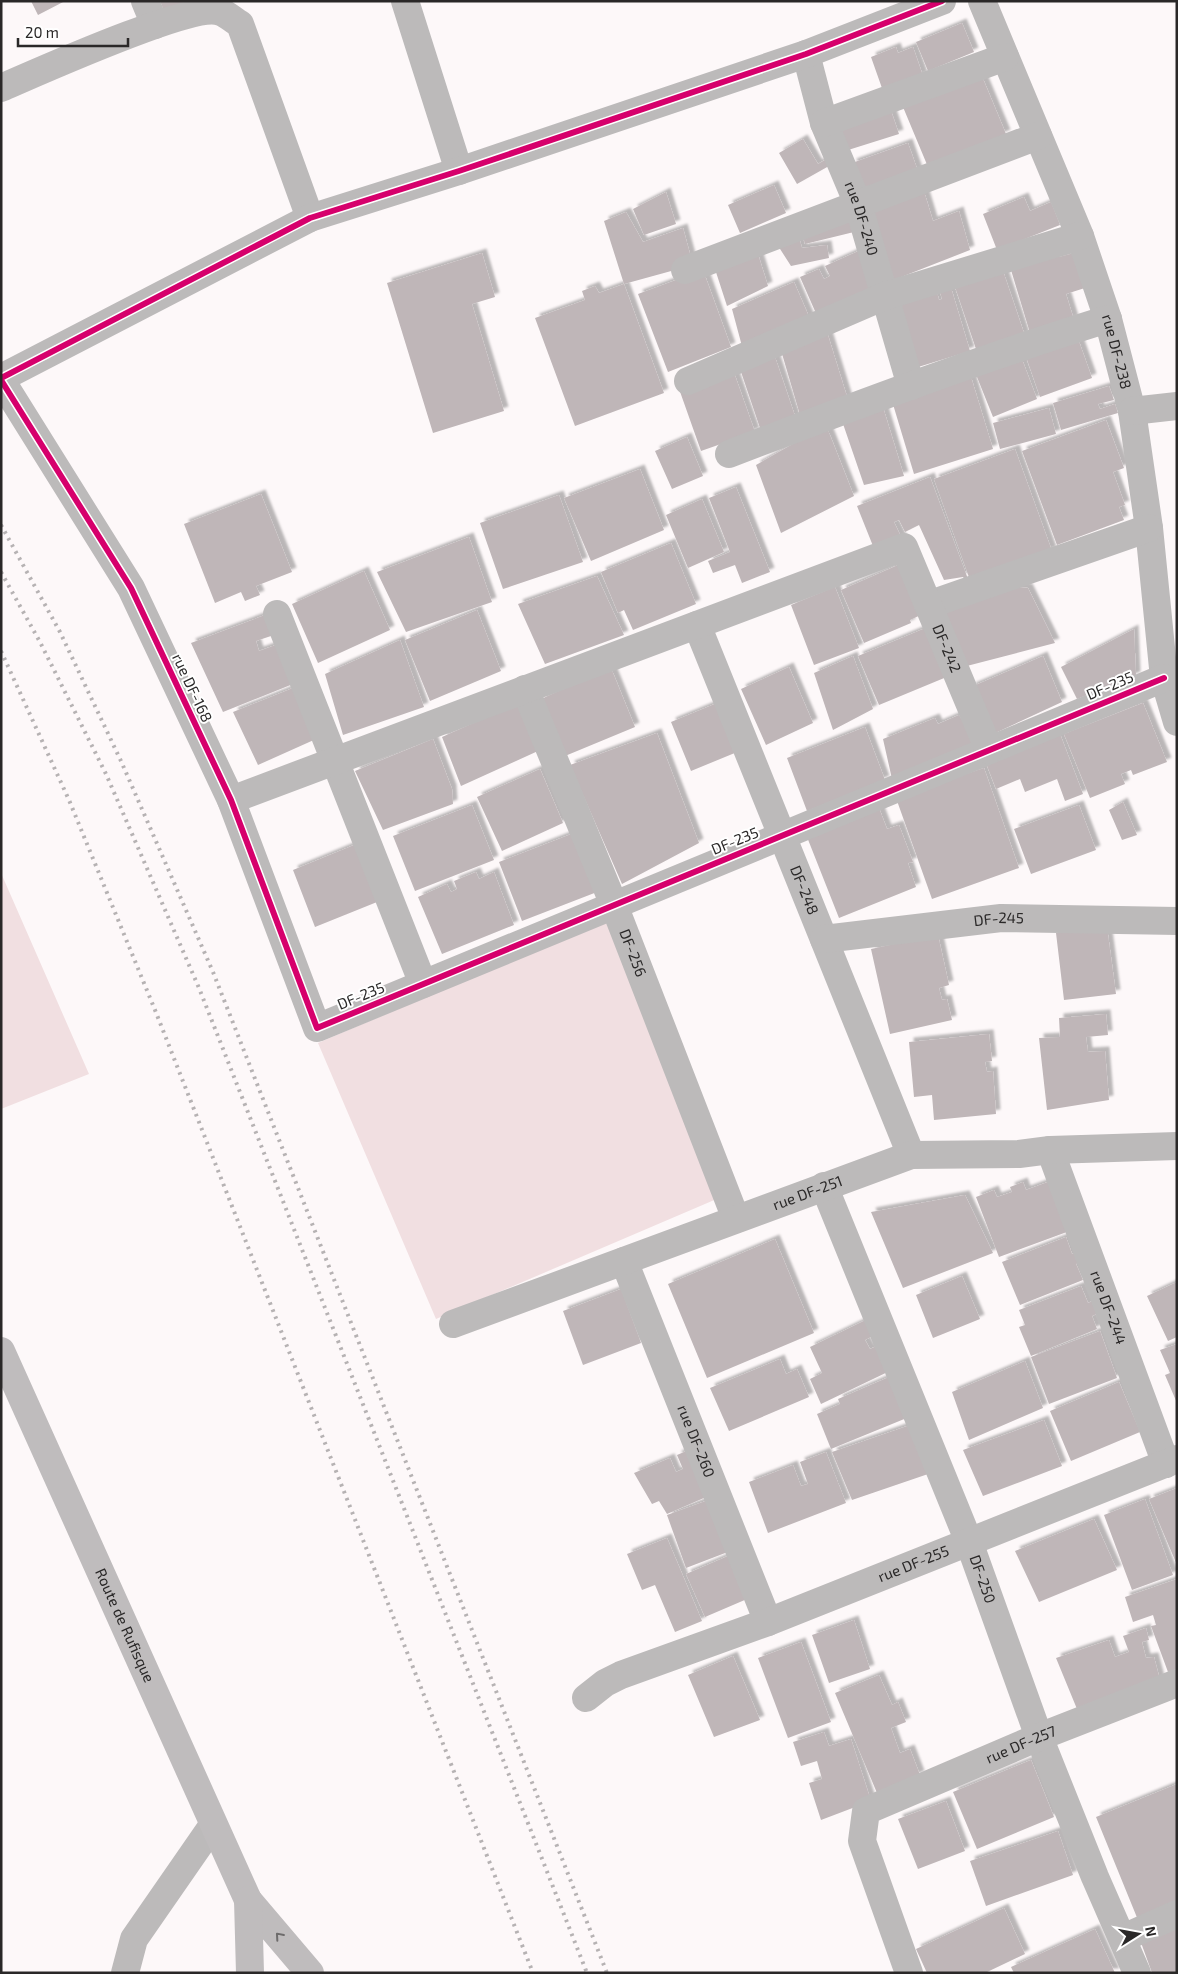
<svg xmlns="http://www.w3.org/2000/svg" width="1178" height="1974" viewBox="0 0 1178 1974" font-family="'Exo 2',sans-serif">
<defs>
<filter id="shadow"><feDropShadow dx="4.5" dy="-4.5" stdDeviation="1" flood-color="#0004"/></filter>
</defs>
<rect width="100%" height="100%" fill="#fdf8f9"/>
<path fill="#f1dfe1" d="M1,873L89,1074L1,1109Z
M608,919L726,1195L436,1319L318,1043Z"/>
<path fill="#bfb6b8" filter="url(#shadow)" d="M31,1H65L38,15Z
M160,1H187L164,11Z
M962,23L974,52L928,71L916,42Z
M896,47L898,53L913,47L923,76L883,91L871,57Z
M981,74L1006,134L928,167L903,107Z
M889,105L899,134L845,151L836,123Z
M803,139L818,164L832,156L836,162L797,184L779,153Z
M908,143L920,177L864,196L852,163Z
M774,185L786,213L740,233L728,205Z
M923,188L933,221L959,211L970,250L891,281L872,208Z
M666,192L676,224L644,235L633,209Z
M1024,197L1030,211L1051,202L1060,225L997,250L983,214Z
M626,212L643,242L683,228L693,265L624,284L604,221Z
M849,213L854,232L805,244L800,226Z
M797,230L802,248L827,245L829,258L791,266L773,238Z
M863,249L876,291L818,318L800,277L819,269L824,279L830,276L825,266Z
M757,251L768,286L727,306L714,266Z
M1078,252L1088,287L1066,294L1074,320L1030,333L1011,270L1058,255L1059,257Z
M482,253L495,297L472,304L504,411L433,433L387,283Z
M1002,268L1025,336L977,352L954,284Z
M703,270L731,347L668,372L638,294Z
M949,281L970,351L915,368L894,301L936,288L939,300L942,299L938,285Z
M794,282L810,319L743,350L732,309Z
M624,284L664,393L575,426L535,318L585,300L582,291L595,286L599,293Z
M827,332L848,400L800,415L780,347Z
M1076,333L1092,378L1040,397L1024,351Z
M773,351L796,419L761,431L739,366Z
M1020,354L1037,399L993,417L975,372Z
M732,367L755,432L701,451L678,386Z
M971,377L993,449L914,474L892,401Z
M1109,386L1114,400L1098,404L1100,409L1115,404L1118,413L1061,430L1053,403Z
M882,404L904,476L864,485L841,418Z
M1049,408L1056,434L1000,449L993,423Z
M1106,420L1124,468L1113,472L1125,505L1119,507L1124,520L1057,545L1022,451Z
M826,425L854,496L781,533L756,465Z
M687,437L703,476L672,489L655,451Z
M1015,449L1052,551L970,580L934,479Z
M640,469L664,530L591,561L564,498Z
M930,477L968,579L965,580L963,577L944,580L919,525L905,532L899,520L894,522L902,539L875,551L857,506Z
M736,487L770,572L742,583L735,565L713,573L708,561L730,552L709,498Z
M261,494L292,572L256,586L260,595L245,601L241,592L215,603L184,524Z
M559,495L583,562L503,589L480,523Z
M702,499L724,552L688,568L666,515Z
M469,537L492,602L406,632L377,572Z
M671,543L696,604L633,630L624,610L618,613L601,572Z
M905,562L927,612L910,620L911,623L864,643L841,590Z
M364,571L390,630L318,663L292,604Z
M597,576L624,635L545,664L518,604Z
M835,587L859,648L814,665L791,605Z
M1016,587L1028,588L1055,643L959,668L939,614Z
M477,610L501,671L430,701L405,640Z
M273,612L280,633L256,641L259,651L284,642L298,682L223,712L191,643Z
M928,627L949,676L879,705L858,656Z
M1134,629L1136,676L1077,699L1061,667Z
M400,640L424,707L343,735L325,674Z
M853,656L873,709L833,730L814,673Z
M1043,656L1062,702L991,735L971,687Z
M789,667L813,723L766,745L741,689Z
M611,668L635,727L565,756L541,699Z
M293,688L316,739L258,765L233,712Z
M722,701L742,750L691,771L671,722Z
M519,703L538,751L461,786L442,737Z
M1143,703L1167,762L1133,775L1131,770L1121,774L1125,784L1090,798L1064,734Z
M959,715L975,742L892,779L883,739L935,718L938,724Z
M865,727L885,780L807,811L787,758Z
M657,733L699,843L622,884L570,765Z
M1060,734L1083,794L1065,801L1057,779L1025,792L1020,779L996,789L986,763Z
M433,739L452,789L453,804L383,830L355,771Z
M984,768L1019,868L932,899L896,798Z
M540,769L563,823L502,851L477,797Z
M1123,802L1137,835L1122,840L1109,810Z
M472,805L494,860L415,891L393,836Z
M1079,805L1096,850L1031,874L1014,829Z
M879,808L887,829L899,825L913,862L908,863L916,887L839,918L807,837Z
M574,833L597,892L522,921L499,862Z
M359,843L382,900L315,927L293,870Z
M476,872L479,879L494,872L514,925L442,954L418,897L447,884L451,892L457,889L454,881Z
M1107,927L1116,994L1064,1000L1056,933Z
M938,935L949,985L939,988L942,1000L947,999L952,1020L890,1034L871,949Z
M1106,1014L1108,1035L1086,1037L1088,1052L1105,1051L1109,1100L1047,1110L1039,1038L1060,1037L1059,1018Z
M989,1034L992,1061L985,1062L987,1072L993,1071L996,1114L934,1120L932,1095L914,1097L909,1042Z
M1056,1179L1075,1229L999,1257L976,1197L994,1190L997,1197L1012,1192L1010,1187L1023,1182L1026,1190Z
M965,1195L993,1253L903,1288L871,1212Z
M1066,1237L1072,1254L1082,1249L1087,1260L1076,1264L1083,1280L1020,1305L1002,1262Z
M775,1239L814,1333L707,1378L668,1284Z
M962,1276L980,1319L933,1338L916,1295Z
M1177,1282V1337L1168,1341L1147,1296Z
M1081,1286L1088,1303L1098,1299L1103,1311L1092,1316L1097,1329L1031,1356L1019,1327L1025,1325L1019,1310Z
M621,1289L641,1343L583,1365L563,1311Z
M872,1317L879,1333L865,1340L870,1349L884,1343L896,1368L821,1404L810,1379L822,1373L810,1347Z
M1100,1331L1117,1378L1049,1404L1031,1357Z
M1177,1344V1403L1165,1375L1170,1373L1160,1350Z
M780,1359L786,1374L797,1369L809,1397L729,1431L710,1388Z
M1025,1361L1043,1408L969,1440L952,1392Z
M896,1374L914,1415L831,1449L817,1414L840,1404L838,1399Z
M1119,1382L1140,1432L1071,1461L1050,1411Z
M1044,1420L1062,1466L983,1496L963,1450Z
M916,1423L934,1472L852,1500L832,1452Z
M696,1447L713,1494L667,1514L659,1501L652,1504L634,1473L670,1458L676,1472L683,1469L677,1455Z
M826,1452L846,1503L768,1533L749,1482L793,1465L801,1486L808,1484L800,1462Z
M1177,1488V1565L1149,1499Z
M714,1498L733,1550L686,1568L667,1515Z
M1145,1499L1173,1575L1132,1590L1104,1515Z
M1094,1519L1117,1570L1039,1602L1015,1551Z
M667,1538L702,1621L675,1632L655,1585L642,1590L627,1554Z
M728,1556L747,1599L705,1617L686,1574Z
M1177,1579V1669L1168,1672L1151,1626L1156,1625L1153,1615L1133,1622L1125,1597Z
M854,1620L870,1669L829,1683L812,1635Z
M1146,1628L1149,1640L1142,1642L1146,1658L1154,1657L1160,1680L1077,1709L1056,1658L1109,1640L1115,1657L1129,1652L1123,1636Z
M801,1642L831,1722L788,1738L758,1658Z
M733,1656L760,1720L714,1737L688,1675Z
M879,1675L892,1705L898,1702L906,1722L891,1728L900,1753L910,1749L920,1775L877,1793L835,1693Z
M824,1732L829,1746L851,1739L871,1801L821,1820L809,1783L822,1779L817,1761L801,1766L793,1742Z
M1031,1760L1054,1817L977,1849L953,1792Z
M1177,1784V1904L1138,1920L1096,1817Z
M946,1801L965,1851L918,1869L898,1819Z
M1058,1831L1073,1875L986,1906L970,1861Z
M1004,1908L1025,1954L985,1973H927L916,1949Z
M1177,1924V1973H1152L1139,1937Z
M1095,1929L1115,1973H1014L1011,1967Z"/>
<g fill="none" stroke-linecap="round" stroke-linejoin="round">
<g stroke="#bcbaba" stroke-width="28">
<path d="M145,1L155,25"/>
<path d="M405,1L459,171"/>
<path id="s1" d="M982,1L1080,236L1108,319L1132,411L1149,528L1164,678L1177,722"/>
<path id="s2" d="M806,54L824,123L858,204L911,386"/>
<path d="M1,88C36,73 193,2 221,12C227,14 234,21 240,24L310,218"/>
<path d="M824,123L1005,57"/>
<path d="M685,270L1038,136"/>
<path d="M1,378L310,218L459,171L806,54L942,1"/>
<path d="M1,380L131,588L231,800L317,1028L1164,678"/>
<path d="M688,381L885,296L1080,236"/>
<path d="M1132,411L1177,406"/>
<path d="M729,454C854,406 979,359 1108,319"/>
<path d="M928,605L1149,528"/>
<path d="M277,614L423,984"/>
<path id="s3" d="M697,625L911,1155"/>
<path id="s4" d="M525,689L614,905L736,1219"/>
<path id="s5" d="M231,800L904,547L989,750"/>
<path id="s6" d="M824,939L1001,918L1177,921"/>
<path id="s7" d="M1050,1150L1166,1464"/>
<path id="s8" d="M824,1186L969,1542L1039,1737L1095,1877L1137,1973"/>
<path id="s9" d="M624,1261L768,1622"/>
<path id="s10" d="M453,1324L911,1155L1019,1154L1050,1150L1177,1146"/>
<path id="s11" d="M586,1698L605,1683L621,1675L768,1622L1177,1459"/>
<path d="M1123,1938L1177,1914"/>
<path d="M125,1973L134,1939L213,1825"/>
<path id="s12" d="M909,1973L862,1841L866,1811L1039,1737L1177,1683"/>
</g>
<g stroke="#bfbcbd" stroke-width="28">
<path id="s13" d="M1,1351L248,1900L310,1973"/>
<path d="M248,1900L250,1973"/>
</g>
<path stroke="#b6b2b3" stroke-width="4" stroke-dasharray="2.5 5" stroke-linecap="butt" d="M1,525L60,632L121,761L213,972L607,1973
M1,572L40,642L106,774L199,988L587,1973
M1,651L69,800L155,1010L533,1973"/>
<g stroke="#fff" stroke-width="9">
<path id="cycleway" d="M1,378L310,218L459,171L806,54L942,1
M1,380L131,588L231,800L317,1028L1164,678"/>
</g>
<use href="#cycleway" stroke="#d6006c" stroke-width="6"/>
</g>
<defs><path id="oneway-chevron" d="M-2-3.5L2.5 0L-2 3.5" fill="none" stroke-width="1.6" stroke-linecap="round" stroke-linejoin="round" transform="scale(1.25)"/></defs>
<use stroke="#6d6b6b" href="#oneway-chevron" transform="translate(279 1936) rotate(-131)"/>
<g text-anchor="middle" stroke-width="4" stroke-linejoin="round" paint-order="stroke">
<g font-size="15" fill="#2a2828" stroke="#fff">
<text dy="5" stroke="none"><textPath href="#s2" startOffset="174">rue DF-240</textPath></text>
<text dy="5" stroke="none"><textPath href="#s1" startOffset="376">rue DF-238</textPath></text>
<text dy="5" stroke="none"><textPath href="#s5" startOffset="829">DF-242</textPath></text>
<text transform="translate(1110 686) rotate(-23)" y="5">DF-235</text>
<text transform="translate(192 688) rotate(65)" y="5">rue DF-168</text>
<text transform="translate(735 841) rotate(-22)" y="5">DF-235</text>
<text dy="5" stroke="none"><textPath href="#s3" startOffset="286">DF-248</textPath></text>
<text dy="5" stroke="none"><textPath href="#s6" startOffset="176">DF-245</textPath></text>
<text dy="5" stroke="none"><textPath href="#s4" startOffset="285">DF-256</textPath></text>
<text transform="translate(361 996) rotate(-22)" y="5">DF-235</text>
<text dy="5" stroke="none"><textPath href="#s10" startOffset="378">rue DF-251</textPath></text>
<text dy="5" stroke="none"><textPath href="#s7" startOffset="168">rue DF-244</textPath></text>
<text dy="5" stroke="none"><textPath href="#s9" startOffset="194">rue DF-260</textPath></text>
<text dy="5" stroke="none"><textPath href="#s11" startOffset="355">rue DF-255</textPath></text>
<text dy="5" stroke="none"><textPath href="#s8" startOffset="424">DF-250</textPath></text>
<text dy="5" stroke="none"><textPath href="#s13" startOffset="301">Route de Rufisque</textPath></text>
<text dy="5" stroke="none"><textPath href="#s12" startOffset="339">rue DF-257</textPath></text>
</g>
</g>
<rect width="1178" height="1974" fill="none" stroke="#2a2828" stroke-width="5"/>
<g transform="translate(1138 1934) rotate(79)" stroke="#ffffff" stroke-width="4" paint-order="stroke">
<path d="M0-4L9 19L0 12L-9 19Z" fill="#2a2828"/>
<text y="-8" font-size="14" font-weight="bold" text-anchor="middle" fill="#2a2828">N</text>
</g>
<path d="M18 38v8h110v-8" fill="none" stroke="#2a2828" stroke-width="2.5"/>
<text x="25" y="38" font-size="15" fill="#2a2828" stroke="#ffffff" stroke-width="4" paint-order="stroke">20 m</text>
</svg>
